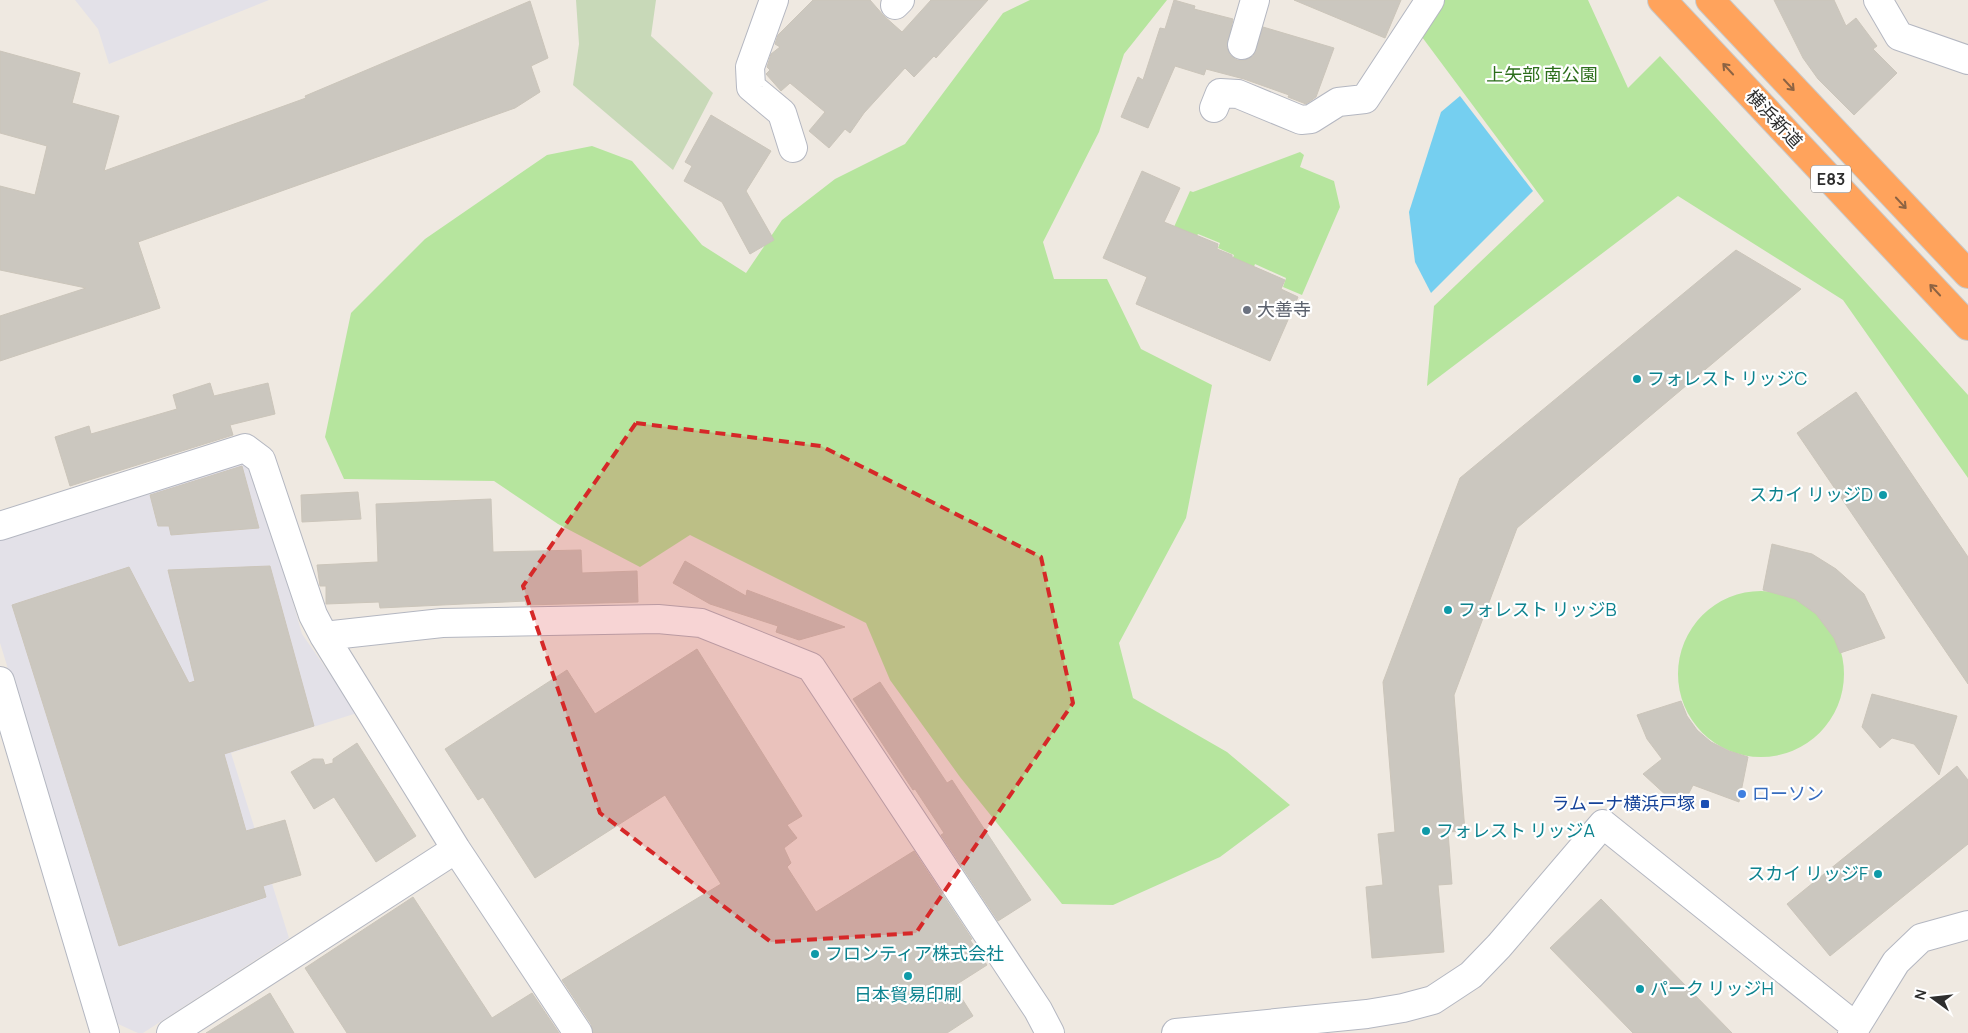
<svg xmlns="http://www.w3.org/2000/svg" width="1968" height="1033" viewBox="0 0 1968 1033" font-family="Manrope,'Noto Sans JP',sans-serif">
<rect width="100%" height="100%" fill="#efe9e1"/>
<path fill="#e3e1e8" d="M75,0H269L109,64L98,29Z
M234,460L256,471L302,634L357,713L231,753L289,938L143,1033H138L118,1024L0,643V534Z"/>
<path fill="#b6e59e" d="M1030,0H1167L1124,54L1099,132L1043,242L1054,279H1107L1141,349L1212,385L1186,518L1119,643L1133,698L1227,752L1290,805L1220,857L1113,905L1062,904L960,777L890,680L866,623L690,535L640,567L558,524L494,481L344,479L325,437L351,313L425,239L547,155L592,146L632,161L702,245L746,273L782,220L835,179L905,144L1003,13Z
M1444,0H1588L1628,88L1660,56L1968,395V478L1843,300L1678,196L1427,386L1434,306L1544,201L1422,37Z
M1300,152L1304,155L1300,167L1334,181L1340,207L1302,295L1283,287L1286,278L1255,264L1252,272L1231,263L1234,255L1218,248L1220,243L1198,234L1196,237L1174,227L1190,191L1193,192Z
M1678 674a83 83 0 1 1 166 0a83 83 0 1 1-166 0Z"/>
<path fill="#c8d9b8" d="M576,0H656L651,36L713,93L673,170L573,85L579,44Z"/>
<path fill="#75cff0" d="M1460,96L1533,191L1431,293L1415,262L1409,212L1441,112Z"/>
<path fill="#cbc7bf" stroke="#cbc5ba" d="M813,0H870L884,16L902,32L931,0H988L936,58L934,56L914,77L905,68L864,113L850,133L845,129L829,148L809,131L825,112L790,83L781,91L766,74L770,70L767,67L771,54L780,47L775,44L778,35Z
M1174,0L1195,6L1194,9L1233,19L1227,48L1230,55L1237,60H1245L1253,56L1263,27L1334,48L1316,97L1306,104L1288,97L1289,95L1244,79L1206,69L1204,75L1175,66L1148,128L1121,117L1138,77L1143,80L1160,28L1165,29Z
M1294,0H1401L1385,38Z
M1774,0H1834L1846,26L1856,18L1877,46L1873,49L1897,73L1854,115L1818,79L1803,58Z
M530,1L548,58L531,66L540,92L515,108L138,242L160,308L0,361V316L86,288L0,270V186L35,195L47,146L0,133V51L80,73L72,103L119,116L104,171L306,98L305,96Z
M711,115L771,151L746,191L774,240L750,254L722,202L684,181L692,166L685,162Z
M1142,171L1180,188L1164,222L1218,244L1217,249L1232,255V257L1285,280L1281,289L1298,297L1270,361L1136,304L1147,277L1103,258Z
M1736,250L1801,289L1517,528L1454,695L1465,831L1448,832L1452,884L1438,885L1444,952L1372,958L1366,887L1383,885L1378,834L1395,832L1383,682L1460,478Z
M210,383L214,396L268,383L275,414L230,425L233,435L70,486L55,437L89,426L91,434L177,409L173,395Z
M1856,392L1968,557V684L1797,433Z
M242,466L259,528L171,535L169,526H158L150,495Z
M358,492L361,519L302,522L301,495Z
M491,499L493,552L581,550L582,573L637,571L638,602L526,605V601L380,608L379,602L326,604V586H320L317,565L378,562L376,504Z
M1772,544L1812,554L1836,569L1864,594L1885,638L1840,653L1834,638L1816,614L1795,599L1763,590Z
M685,561L746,596L747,590L845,627L799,640L776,632L778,626L710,604L673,583Z
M270,566L314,726L224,754L246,831L285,820L301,875L263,886L266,897L119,946L12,605L129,567L189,683L195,681L168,570Z
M697,649L802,816L787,825L797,838L784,848L791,863L787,867L816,912L914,851L972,939L970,940L987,965L954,986L973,1016L947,1033H593L591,1024L562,980L721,884L665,795L535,878L483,797L478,800L445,749L567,670L595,714Z
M880,682L947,783L952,780L1031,900L998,921L941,835L944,833L915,789L913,790L853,699Z
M1872,694L1957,716L1939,775L1914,744L1892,738L1880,748L1862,727Z
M1681,701L1687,716L1697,730L1711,742L1729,751L1748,757L1739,802L1693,785L1681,809L1643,774L1662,759L1647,739L1637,715Z
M357,743L416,836L376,862L334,797L314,809L291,772L313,759H323L325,765L333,763V759Z
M1957,766L1968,780V844L1830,956L1787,904Z
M413,897L492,1018L532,993L559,1033H347L305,968Z
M1601,899L1732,1033H1633L1550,948Z
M270,993L294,1033H206Z"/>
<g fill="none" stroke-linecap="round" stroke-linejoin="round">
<g stroke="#b4b7c1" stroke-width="30">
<path id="minor" d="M774,0L750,67L751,87L782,113L793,148
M1878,0L1899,36L1968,60
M895,5L900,0
M1242,45L1255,0
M1214,108L1220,93L1238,94L1301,120L1311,119L1338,102L1365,99L1430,0
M0,526L245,448L261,460L313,615L324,636L456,849L578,1033
M324,636L442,623L658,619L701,623L811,667L1038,1010L1050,1033
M0,681L105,1033
M171,1033L456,849
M1176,1033L1367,1014L1403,1008L1433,1000L1471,975L1499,946L1603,824L1856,1027
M1852,1033L1896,962L1921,938L1968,925"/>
</g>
<g stroke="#c9c9c9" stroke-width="30">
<path id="highway" d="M1662,0L1968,326
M1710,0L1968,274"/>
</g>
<use href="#minor" stroke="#fff" stroke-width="28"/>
<use href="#highway" stroke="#ffa35c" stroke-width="28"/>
</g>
<defs><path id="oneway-shaft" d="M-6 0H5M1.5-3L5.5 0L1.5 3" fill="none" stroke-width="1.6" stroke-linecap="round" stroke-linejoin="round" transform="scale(1.25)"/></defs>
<g stroke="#8c6343">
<use href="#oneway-shaft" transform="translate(1728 69) rotate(-133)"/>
<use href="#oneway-shaft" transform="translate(1789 85) rotate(47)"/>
<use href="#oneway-shaft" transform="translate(1901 203) rotate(47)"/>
<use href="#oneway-shaft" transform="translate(1935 290) rotate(-133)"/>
</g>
<path fill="#d62828" fill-opacity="0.2" stroke="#d62828" stroke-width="4" stroke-dasharray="10 6" stroke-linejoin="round" d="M636,423L821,446L1041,557L1073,703L916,933L771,942L600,813L523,586Z"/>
<circle fill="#6b7280" stroke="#fff" stroke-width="2" cx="1247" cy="310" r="5"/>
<g fill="#0f9aa8" stroke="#fff" stroke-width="2">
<circle cx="1637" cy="379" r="5"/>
<circle cx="1883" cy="495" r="5"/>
<circle cx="1448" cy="610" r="5"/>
<circle cx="1426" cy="831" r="5"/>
<circle cx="1878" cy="874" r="5"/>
<circle cx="815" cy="954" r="5"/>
<circle cx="908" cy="976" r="5"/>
<circle cx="1640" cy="989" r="5"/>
</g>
<circle fill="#3f7fe0" stroke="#fff" stroke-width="2" cx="1742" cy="794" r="5"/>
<rect fill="#1a4fb4" stroke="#fff" stroke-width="2" x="1700" y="799" width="10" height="10" rx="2.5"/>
<g text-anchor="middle" stroke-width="4.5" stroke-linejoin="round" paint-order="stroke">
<rect fill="#fff" stroke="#6d6d6d" stroke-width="1" x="1811" y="165.5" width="40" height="27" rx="4"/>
<g font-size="16" font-weight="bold" fill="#2e2e2e">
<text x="1831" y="185">E83</text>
</g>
<g font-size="18" fill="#2c6e1b" stroke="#fff">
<text x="1542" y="81">上矢部 南公園</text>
</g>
<g font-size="18" fill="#2e2e2e" stroke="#fff">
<text transform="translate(1774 119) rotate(47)" y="6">横浜新道</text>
</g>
<g font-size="18" fill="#5b616d" stroke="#fff" text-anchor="start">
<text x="1257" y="316">大善寺</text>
</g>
<g font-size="18" fill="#0d838f" stroke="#fff" text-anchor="start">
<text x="1647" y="385">フォレスト リッジC</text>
<text x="1873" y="501" text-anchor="end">スカイ リッジD</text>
<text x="1458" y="616">フォレスト リッジB</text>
<text x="1436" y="837">フォレスト リッジA</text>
<text x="1868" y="880" text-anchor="end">スカイ リッジF</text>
<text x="825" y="960">フロンティア株式会社</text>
<text x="1650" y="995">パーク リッジH</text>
<text x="908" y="1001" text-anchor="middle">日本貿易印刷</text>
</g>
<g font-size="18" fill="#366cbe" stroke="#fff" text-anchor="start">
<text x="1752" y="800">ローソン</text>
</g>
<g font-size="18" fill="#164399" stroke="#fff" text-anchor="end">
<text x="1695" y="810">ラムーナ横浜戸塚</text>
</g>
</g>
<g transform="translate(1933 998) rotate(285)" stroke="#ffffff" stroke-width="4" paint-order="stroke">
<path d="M0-4L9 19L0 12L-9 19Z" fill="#2e2e2e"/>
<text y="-8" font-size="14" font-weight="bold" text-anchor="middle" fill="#2e2e2e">N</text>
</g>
</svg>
